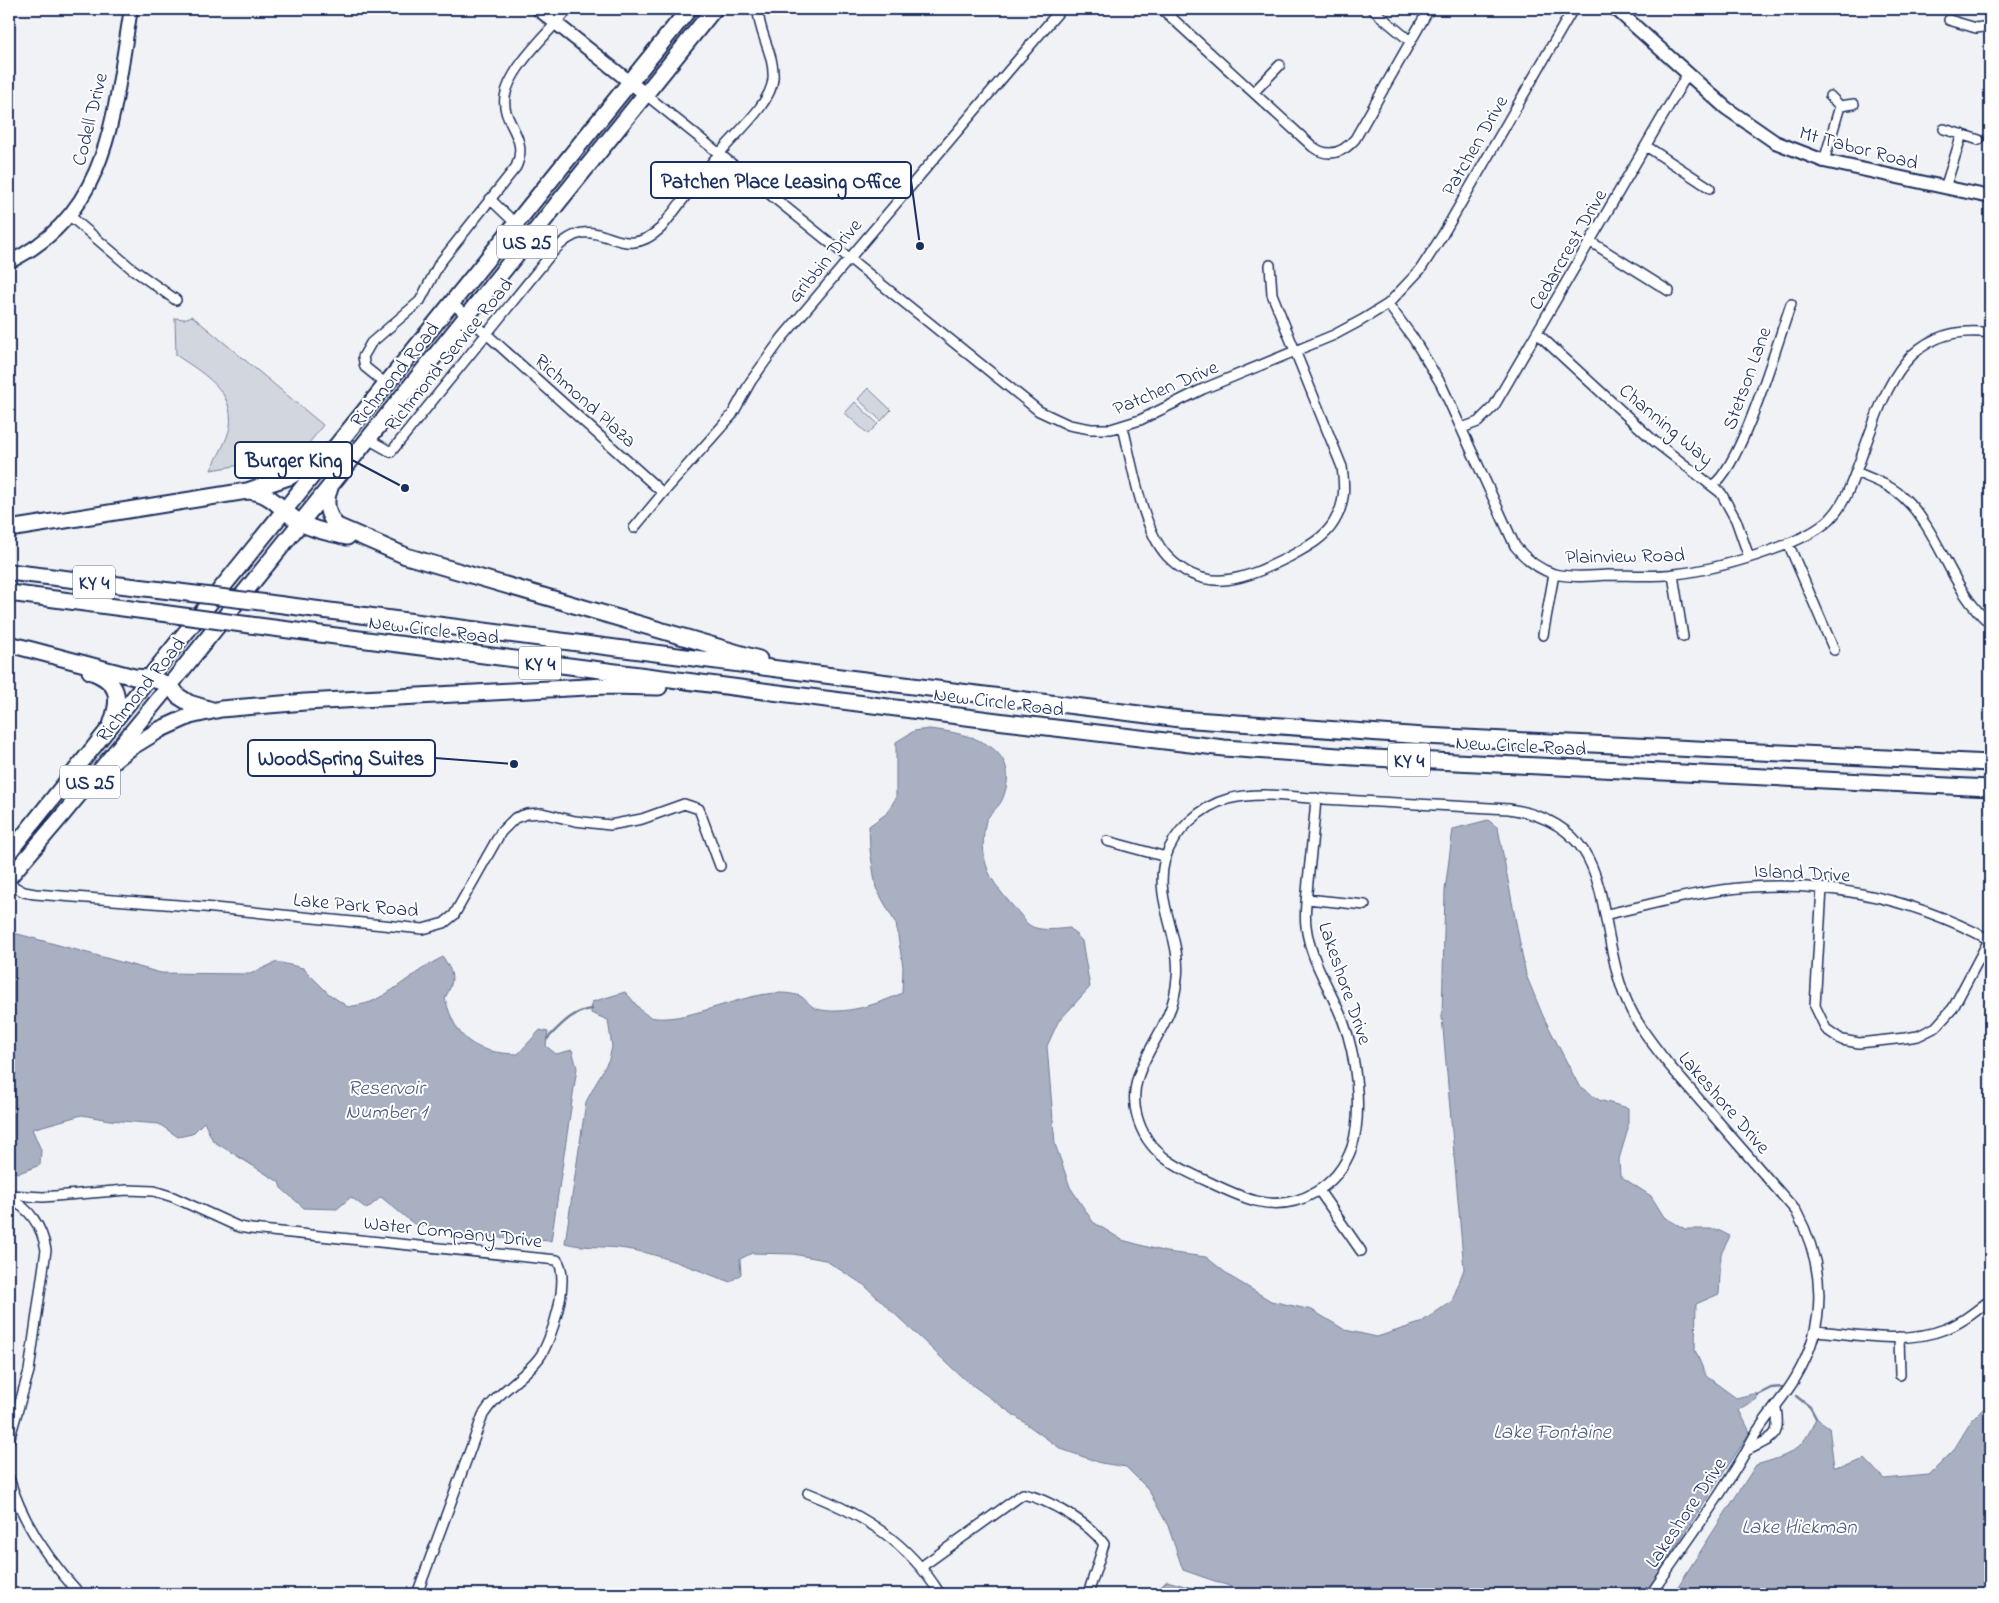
<svg xmlns="http://www.w3.org/2000/svg" width="1999" height="1603" viewBox="0 0 1999 1603" font-family="'Indie Flower',sans-serif">
<rect width="100%" height="100%" fill="#f1f2f5"/>
<filter id="ink" filterUnits="userSpaceOnUse"><feTurbulence type="fractalNoise" baseFrequency=".02" numOctaves="2"/><feDisplacementMap in="SourceGraphic" scale="10" xChannelSelector="R" yChannelSelector="G"/><feConvolveMatrix kernelMatrix="1 2 1 2 8 2 1 2 1" color-interpolation-filters="sRGB"/></filter>
<g filter="url(#ink)">
<path fill="#d2d6df" stroke="#76829e" d="M192,316L323,425L300,455L211,470C217,457 227,441 230,427C235,390 202,373 176,355L175,318L184,319Z
M868,388L891,410L881,421L858,399Z
M855,402L878,424L868,434L845,413Z"/>
<path fill="#a8b0c2" stroke="#707c9a" d="M929,729C970,733 1025,747 1002,800C998,809 986,815 985,825C978,867 993,884 1019,913C1022,916 1025,922 1029,925C1039,932 1058,929 1070,928L1082,941L1090,987L1058,1022L1047,1046L1055,1144L1070,1187L1093,1222L1122,1240L1166,1252L1206,1257L1231,1277L1271,1301L1312,1310L1345,1330L1377,1337L1420,1323L1452,1301L1464,1269L1442,1017L1445,890L1453,829L1488,820L1498,828L1526,975L1543,1016L1579,1086L1599,1100L1628,1108V1129L1619,1159L1620,1176L1651,1196L1664,1217L1685,1229H1716L1730,1236L1721,1254L1719,1294L1696,1304L1695,1350L1706,1376L1736,1398L1756,1393L1757,1399L1739,1410L1750,1432L1645,1594H1252L1183,1570L1168,1526L1148,1489L1126,1467L1101,1463L1061,1449L964,1379L864,1285L825,1260L793,1254L752,1253L740,1259L741,1274L730,1282C694,1269 657,1252 619,1248C600,1246 583,1248 565,1243L586,1102L609,1059L612,1047L608,1020L591,1013L592,1002L625,992C635,1001 642,1017 656,1018C692,1021 742,993 780,993C786,993 797,994 802,997C807,1001 811,1007 817,1009C843,1016 879,1004 902,993L903,967L896,924L876,888L870,850L869,826L886,814L896,798V742L914,731Z
M18,934L161,973L250,974L277,962L303,968L329,994L348,1007C357,1005 368,1004 375,1000C399,988 418,969 443,957C454,974 455,980 445,998C456,1040 474,1053 518,1054L540,1030L548,1032L546,1046L556,1054L572,1050L577,1068L551,1241L468,1236L414,1224L381,1197L367,1209L351,1197L337,1209L304,1208L281,1188L279,1182L213,1141L204,1122L192,1134L178,1137L159,1124L109,1120L82,1115L32,1129L41,1150L40,1165L19,1173L9,1171V935Z
M1990,1402V1594H1673L1756,1465C1790,1455 1802,1452 1816,1418L1829,1427L1834,1467L1845,1466L1865,1459L1884,1479L1929,1475L1953,1451L1972,1420Z
M1167,1581L1213,1594H1153Z"/>
<g fill="none" stroke-linecap="round" stroke-linejoin="round">
<path stroke="#707c9a" stroke-width="2.5" d="M547,1039C561,1025 572,1011 592,1009
M1757,1395L1771,1388L1782,1387
M1796,1396L1810,1407L1816,1418"/>
<g stroke="#1b2f5e" stroke-width="12">
<path id="street" d="M1162,9L1313,147C1328,158 1343,153 1355,139L1429,9
M1372,9L1410,41
M1949,20L1976,28L1990,26
M1254,92L1280,65
M645,94L1039,411L1069,425L1091,429H1111L1140,420L1203,389L1334,335L1362,320L1388,304L1420,270L1442,236L1573,9
M1830,96L1840,106L1854,104
M1944,129L1979,140
M1646,146L1710,188
M1824,161L1840,106
M1945,188L1962,134
M490,199L515,223
M70,216L131,268L176,300
M1591,242L1669,291
M451,302L663,493L634,528
M1388,304L1413,338L1441,384L1515,546C1525,558 1538,569 1554,574C1571,578 1590,576 1607,575C1630,575 1653,577 1675,574C1714,570 1803,546 1830,519C1845,504 1851,484 1858,466C1883,399 1900,321 1990,333
M1538,334L1654,441L1721,493L1736,520L1749,557
M386,384L365,367L363,357L371,343L420,301L439,264L516,167C530,136 501,124 505,97C509,68 550,32 568,9
M1123,427C1132,463 1142,529 1167,556C1206,597 1247,578 1289,557C1305,548 1324,539 1334,522C1345,504 1345,488 1342,467L1272,294L1270,265
M1462,428L1478,422L1494,406L1688,73
M368,439L391,452L552,253C598,201 616,270 661,228C681,203 699,177 720,153C735,134 771,104 773,79C775,54 758,33 758,9
M1856,472C1872,479 1890,485 1903,497C1941,532 1950,590 1990,623
M1713,485C1742,465 1777,343 1791,304
M663,493L732,415L751,381L782,338L1061,9
M1788,543L1834,650
M1673,575L1683,637
M1543,635L1554,574
M1316,798C1314,826 1311,853 1308,881C1307,896 1304,911 1306,926C1310,960 1331,990 1343,1021C1356,1054 1363,1113 1352,1147C1338,1187 1298,1211 1256,1201C1240,1197 1224,1189 1209,1182C1176,1167 1147,1154 1137,1116C1126,1078 1154,1048 1168,1015C1173,1004 1176,991 1177,978C1182,938 1153,900 1165,859C1173,832 1201,806 1228,799C1258,791 1293,797 1323,799C1385,802 1447,806 1509,809C1613,824 1596,907 1620,983C1629,1014 1649,1040 1669,1065L1796,1211C1825,1265 1828,1323 1796,1377C1783,1400 1763,1419 1751,1442C1724,1493 1683,1546 1651,1594
M1107,841L1166,857
M9,884L24,892L35,894L204,907L423,929L444,923L454,915L501,832L515,818L527,814L542,813L575,821L610,825L642,819L684,804L699,809L720,866
M1822,888L1815,1006L1826,1029L1842,1040L1859,1043L1905,1038L1918,1036L1936,1027L1953,1008L1990,938
M1307,899L1365,905
M1607,914C1645,906 1683,895 1722,890C1815,877 1908,896 1990,940
M1320,1192L1361,1251
M9,1195L43,1197L127,1190L154,1191L173,1197L239,1227L251,1229L557,1260C571,1277 552,1341 539,1358C523,1379 497,1392 483,1415L417,1594
M9,1199C30,1208 42,1227 46,1250L29,1371L9,1440
M1816,1331C1857,1334 1906,1345 1945,1329C1962,1323 1977,1310 1990,1300
M1899,1337L1900,1375
M1748,1450C1773,1437 1781,1438 1776,1408
M9,1478C22,1521 49,1561 80,1594
M808,1493C864,1515 908,1542 940,1594
M921,1567L1023,1494C1048,1499 1089,1523 1104,1544L1088,1594"/>
</g>
<g stroke="#1b2f5e" stroke-width="16">
<path id="secondary" d="M538,9L645,94
M1616,9L1726,108L1775,142L1824,161L1990,197
M9,262C112,213 114,107 131,9"/>
</g>
<g stroke="#1b2f5e" stroke-width="18">
<path id="primary" d="M9,853L149,678
M9,878L61,817L170,685"/>
</g>
<g stroke="#1b2f5e" stroke-width="19">
<path id="highway" d="M330,488C324,501 327,516 337,526L406,556L759,659
M248,491C272,492 282,512 301,523C315,531 332,533 347,537
M9,529L247,491L289,477L319,459
M9,572L179,592
M9,593L161,613
M268,603L848,678L1180,719L1424,736L1990,763
M250,625L1005,722L1224,748L1353,757L1990,788
M9,644L134,677L149,678L170,685L178,696L189,703L212,710
M90,671C120,682 121,698 111,725
M149,678L689,9
M170,685L714,9
M97,774L130,748L161,729L190,716L221,709L305,702L606,686L659,687"/>
</g>
<use href="#street" stroke="#fff" stroke-width="9"/>
<use href="#secondary" stroke="#fff" stroke-width="12"/>
<use href="#primary" stroke="#fff" stroke-width="14"/>
<use href="#highway" stroke="#fff" stroke-width="15"/>
<g stroke="#1b2f5e" stroke-width="19" stroke-linecap="butt">
<path id="highway-bridge" d="M179,592L268,603
M161,613L250,625"/>
</g>
<use href="#highway-bridge" stroke="#fff" stroke-width="15"/>
</g>
</g>
<g text-anchor="middle" stroke-width="4" stroke-linejoin="round" paint-order="stroke">
<g fill="#fff" stroke="#5f6d8e" stroke-width="1">
<rect x="497" y="225.5" width="60" height="33" rx="4"/>
<rect x="73" y="565.5" width="42" height="33" rx="4"/>
<rect x="519" y="646.5" width="42" height="33" rx="4"/>
<rect x="1388" y="743.5" width="42" height="33" rx="4"/>
<rect x="60" y="765.5" width="60" height="33" rx="4"/>
</g>
<g font-size="19" font-weight="bold" fill="#1b2f5e">
<text x="527" y="249">US 25</text>
<text x="94" y="589">KY 4</text>
<text x="540" y="670">KY 4</text>
<text x="1409" y="767">KY 4</text>
<text x="90" y="789">US 25</text>
</g>
<g font-size="20" fill="#1b2f5e" stroke="#fff">
<text transform="translate(89 119) rotate(-76)" y="7">Codell Drive</text>
<text transform="translate(1474 145) rotate(-60)" y="7">Patchen Drive</text>
<text transform="translate(1859 147) rotate(15)" y="7">Mt Tabor Road</text>
<text transform="translate(1567 249) rotate(-60)" y="7">Cedarcrest Drive</text>
<text transform="translate(824 260) rotate(-50)" y="7">Gribbin Drive</text>
<text transform="translate(448 354) rotate(-51)" y="7">Richmond Service Road</text>
<text transform="translate(394 374) rotate(-51)" y="7">Richmond Road</text>
<text transform="translate(1746 378) rotate(-70)" y="7">Stetson Lane</text>
<text transform="translate(1165 387) rotate(-23)" y="7">Patchen Drive</text>
<text transform="translate(586 400) rotate(42)" y="7">Richmond Plaza</text>
<text transform="translate(1667 424) rotate(40)" y="7">Channing Way</text>
<text transform="translate(1625 555) rotate(-1)" y="7">Plainview Road</text>
<text transform="translate(434 629) rotate(7)" y="7">New Circle Road</text>
<text transform="translate(140 689) rotate(-51)" y="7">Richmond Road</text>
<text transform="translate(999 701) rotate(7)" y="7">New Circle Road</text>
<text transform="translate(1521 745) rotate(3)" y="7">New Circle Road</text>
<text transform="translate(1802 872) rotate(3)" y="7">Island Drive</text>
<text transform="translate(356 904) rotate(5)" y="7">Lake Park Road</text>
<text transform="translate(1346 983) rotate(71)" y="7">Lakeshore Drive</text>
<text transform="translate(1725 1102) rotate(49)" y="7">Lakeshore Drive</text>
<text transform="translate(453 1231) rotate(6)" y="7">Water Company Drive</text>
<text transform="translate(1685 1512) rotate(-56)" y="7">Lakeshore Drive</text>
</g>
<g font-size="21" font-style="italic" fill="#4c5c81" stroke="#fff">
<text x="386" y="1094">Reservoir<tspan x="386" dy="24">Number 1</tspan></text>
<text x="1552" y="1438">Lake Fontaine</text>
<text x="1799" y="1533">Lake Hickman</text>
</g>
</g>
<path fill="none" stroke="#1b2f5e" stroke-width="2" d="M920 246L911 180M405 488L352 460M514 764L435 758"/>
<g fill="#1b2f5e" stroke="#fff" stroke-width="2">
<circle cx="920" cy="246" r="5"/>
<circle cx="405" cy="488" r="5"/>
<circle cx="514" cy="764" r="5"/>
</g>
<g fill="#fff" stroke="#1b2f5e" stroke-width="2">
<rect x="651" y="162" width="260" height="36" rx="5"/>
<rect x="235" y="442" width="117" height="36" rx="5"/>
<rect x="248" y="740" width="187" height="36" rx="5"/>
</g>
<g font-size="21" text-anchor="middle" font-weight="bold" fill="#1b2f5e">
<text x="781" y="188">Patchen Place Leasing Office</text>
<text x="294" y="467">Burger King</text>
<text x="341" y="765">WoodSpring Suites</text>
</g>
<rect width="1999" height="1603" fill="none" stroke="#fff" stroke-width="30"/>
<rect x="15" y="15" width="1969" height="1573" fill="none" stroke="#1b2f5e" stroke-width="2" filter="url(#ink)"/>
</svg>
